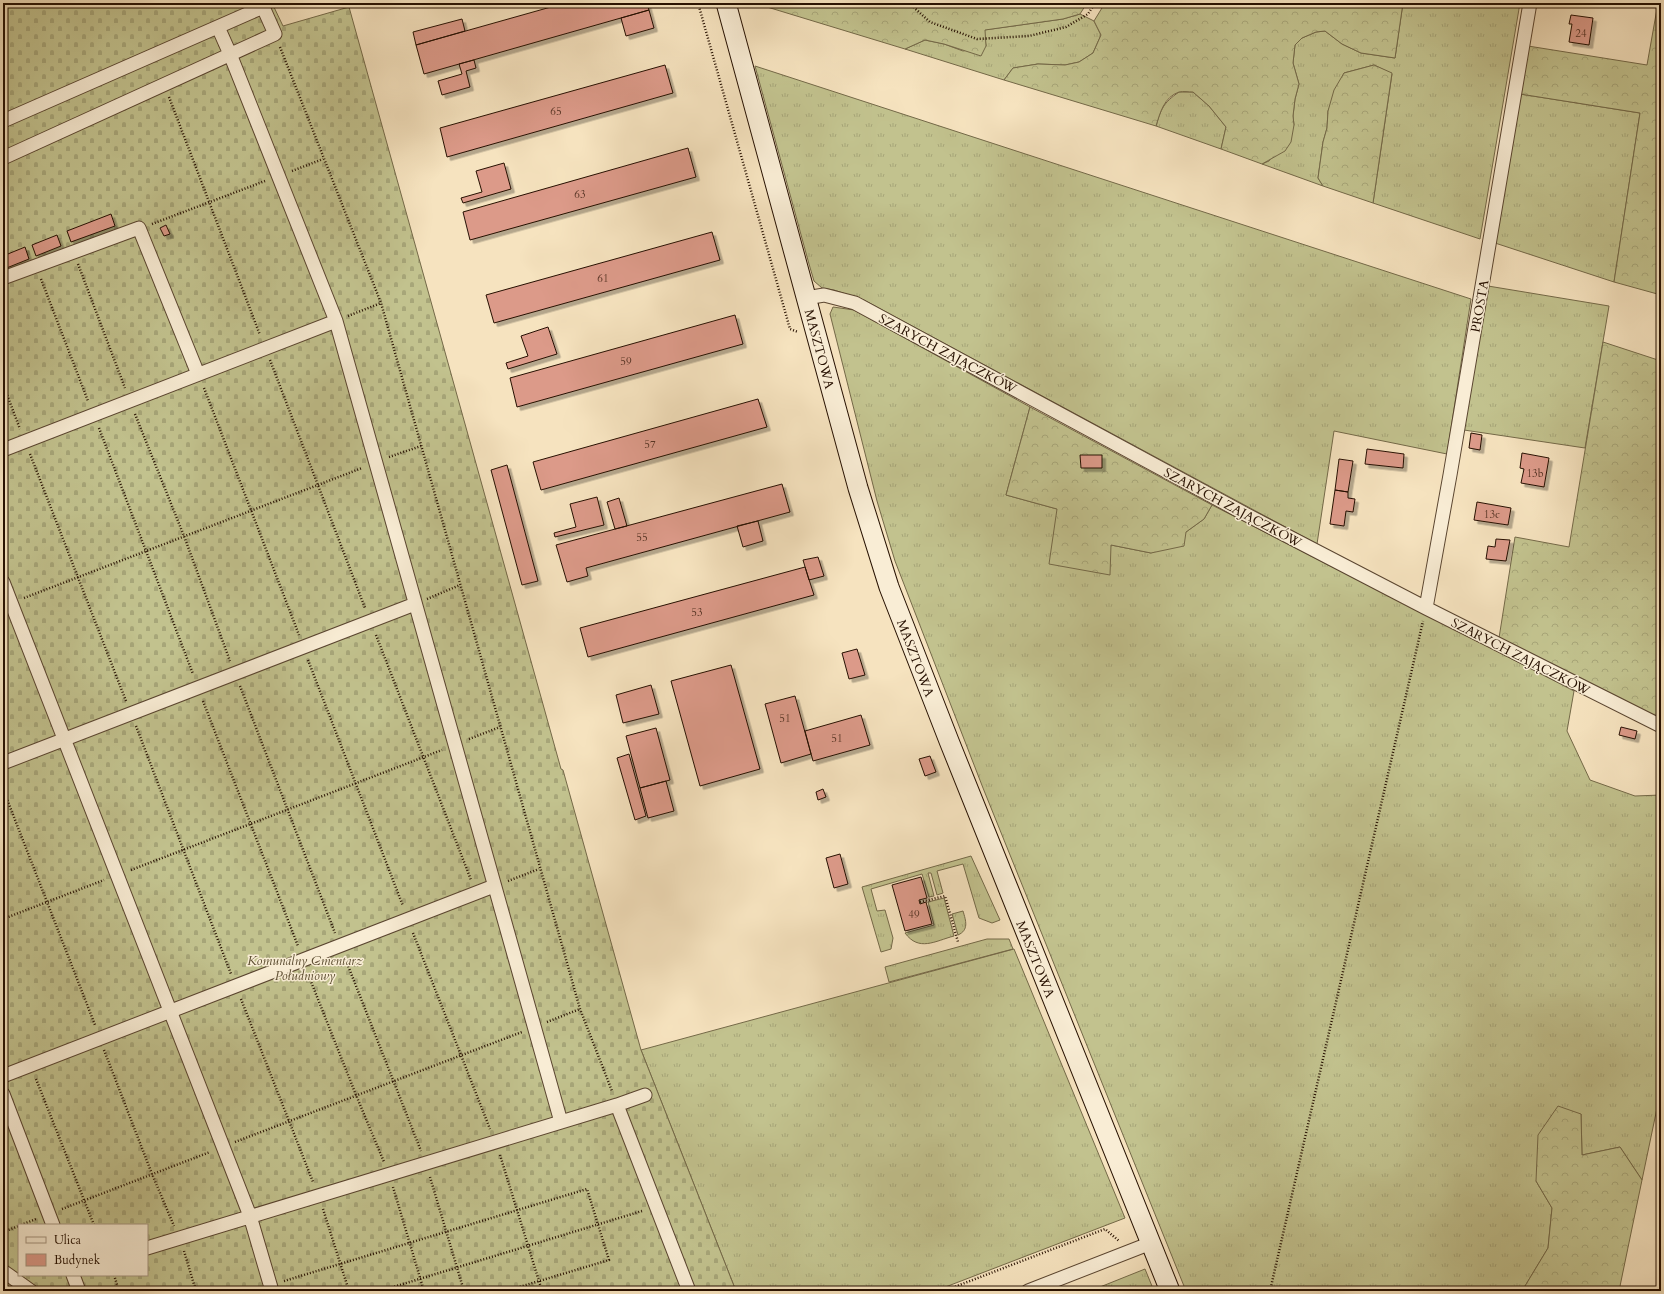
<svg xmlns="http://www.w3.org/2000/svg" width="1664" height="1294" viewBox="0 0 1664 1294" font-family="Cardo,serif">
<defs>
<pattern id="grass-tufts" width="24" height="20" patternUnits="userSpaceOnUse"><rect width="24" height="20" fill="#c2c28e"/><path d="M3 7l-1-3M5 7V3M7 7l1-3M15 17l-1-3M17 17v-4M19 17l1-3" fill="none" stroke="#a7a679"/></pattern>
<pattern id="forest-crowns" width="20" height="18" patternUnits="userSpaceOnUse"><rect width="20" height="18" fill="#c2c28e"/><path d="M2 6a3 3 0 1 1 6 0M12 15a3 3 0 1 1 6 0" fill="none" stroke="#a7a679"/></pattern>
<pattern id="cemetery-stones" width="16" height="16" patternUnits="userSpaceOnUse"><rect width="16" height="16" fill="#c2c28e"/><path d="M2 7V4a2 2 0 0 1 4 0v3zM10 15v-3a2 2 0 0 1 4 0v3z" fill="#a7a679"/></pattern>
<filter id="shadow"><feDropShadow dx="3.5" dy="3.5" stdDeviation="0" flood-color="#0004"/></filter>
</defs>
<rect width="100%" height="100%" fill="#f6e3bf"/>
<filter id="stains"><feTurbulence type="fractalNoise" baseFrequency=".005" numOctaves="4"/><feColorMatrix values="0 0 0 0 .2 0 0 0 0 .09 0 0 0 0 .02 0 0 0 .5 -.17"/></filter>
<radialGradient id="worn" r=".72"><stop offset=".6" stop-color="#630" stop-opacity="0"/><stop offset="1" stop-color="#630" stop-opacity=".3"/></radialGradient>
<path fill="url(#grass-tufts)" stroke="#746948" d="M1403,3H1520L1480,239L1373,203L1392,74L1374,65L1344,73L1328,111L1327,128L1323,142L1318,178L1323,186L1262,164L1269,161L1294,125L1293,116L1295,99L1299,84L1293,63L1295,45L1302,38L1316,32L1325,31L1342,44L1361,53L1395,58Z
M1080,14L1094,21L1101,35L1093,53L1079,62L1065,65L1038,64L1013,68L1004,80L905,49L925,40L944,44L963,51L986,46L984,30L1063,19Z
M755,66L1471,299L1447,454L1334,431L1317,544L864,300L834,290L822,288L814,281L809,264Z
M1179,92H1193L1209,106L1226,127L1221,149L1156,126C1161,109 1163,103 1179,92Z
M1520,94L1640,113L1614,282L1495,243Z
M1488,286L1609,306L1585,448L1464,430Z
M833,307L854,310L1030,407L1006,495L1057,509L1111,545L1151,553L1186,532L1204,519L1212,505L1574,691L1567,731L1590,780L1635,796L1661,795V1089L1642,1180L1620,1147L1582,1155L1581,1114L1536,1181L1552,1208L1548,1248L1522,1291H1186L983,788L895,561L877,501L830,314Z
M971,856L1000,920L992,923L979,918L963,864L937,871L943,893L937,895L931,873H928L934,896L929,897L922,874L871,889L877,911L885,910L893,938L891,949L881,952L862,887Z
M944,898L954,936C935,941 919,952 905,933L934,925L928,902Z
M963,911C966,921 969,930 958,935L952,914Z
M987,939H1009L1013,949L889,982L885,967Z
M1014,949L1125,1218L935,1291H736L641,1050Z
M1145,1269L1154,1291H1090Z"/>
<path fill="url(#forest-crowns)" stroke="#746948" d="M754,3H1087L1080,14L1063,19L985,30L986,46L981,56L944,44L925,40L905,49Z
M1105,3H1403L1395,58L1361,53L1342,44L1325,31L1316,32L1302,38L1295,45L1293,63L1299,84L1295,99L1293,116L1294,125L1291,142L1285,151L1262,164L1221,149L1226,127L1209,106L1193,92C1189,92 1183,91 1179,92C1164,97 1160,113 1156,126L1004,80L1013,68L1038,64L1065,65L1079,62L1093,53L1101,35L1094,21Z
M1658,3H1661V295L1614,282L1640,113L1520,94L1528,46L1647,65Z
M1374,65L1392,73L1373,203L1323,186L1318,178L1323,142L1327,128L1328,111L1334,90L1344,73Z
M1603,342L1661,361V719L1499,638L1515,537L1569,547Z
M1030,407L1212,505L1204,519L1186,532L1184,546L1151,553L1111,545L1110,575L1049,564L1057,509L1006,495Z
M1558,1106L1581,1114L1582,1155L1620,1147L1642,1180L1619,1291H1522L1548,1248L1552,1208L1536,1181L1538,1135Z"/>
<path fill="url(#cemetery-stones)" stroke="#746948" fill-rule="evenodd" d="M3,3H272L283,26L349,7L561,769L563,770L641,1050L736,1291H3ZM19,1225H147V1275H19Z"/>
<path fill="#dc9a89" stroke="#261001" filter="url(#shadow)" d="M565,3H647L649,10L424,74L416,45Z
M649,10L654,28L626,36L621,18Z
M1571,15L1593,18L1589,45L1569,42L1572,24H1569Z
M462,19L465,31L416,45L413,32Z
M474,60L476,68L466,71L470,87L442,95L438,81L462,74L459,64Z
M665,65L673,93L447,157L440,128Z
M688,148L696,177L470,240L463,212Z
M504,163L511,189L463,203L461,198L482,192L476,171Z
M111,214L115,226L71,242L67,231Z
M166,225L170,234L164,236L160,228Z
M712,232L720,260L494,323L486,295Z
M57,235L61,246L36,256L32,245Z
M25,247L29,259L4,269L3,256Z
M735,315L743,344L517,407L510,378Z
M548,327L557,354L508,369L506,363L528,356L521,336Z
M758,399L767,427L541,490L533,462Z
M1471,433L1482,435L1480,450L1469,448Z
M1367,449L1404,454L1403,468L1365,464Z
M1522,453L1549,458L1544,487L1521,483L1524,469L1520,468Z
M1080,455H1102V468H1081Z
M1339,459L1353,461L1348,492L1335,490Z
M507,465L538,581L522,585L491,470Z
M782,484L790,512L586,568L588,576L567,582L556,545Z
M1335,490L1348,492V498L1355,499L1353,512L1346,511L1344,526L1330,524Z
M597,497L604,525L555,537L554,533L576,527L570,504Z
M619,498L627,526L615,529L607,502Z
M1477,502L1511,508L1508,525L1474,520Z
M758,521L763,541L743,547L737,526Z
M1496,539L1510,540L1506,561L1486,559L1488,546L1495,547Z
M818,557L824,576L809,580L803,560Z
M805,567L814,595L588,657L580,628Z
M857,649L865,675L849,679L842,653Z
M731,665L760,769L700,786L671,681Z
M651,685L659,714L623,723L616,695Z
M795,696L811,754L781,763L765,704Z
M861,715L870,745L813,761L805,731Z
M1621,727L1637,731L1635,739L1619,735Z
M656,728L670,780L640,788L626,736Z
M629,754L646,816L635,820L617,758Z
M930,756L936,772L925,776L919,759Z
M666,781L674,811L648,818L640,788Z
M823,789L826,797L818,800L816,792Z
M840,854L848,884L834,888L826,858Z
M921,877L927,898L919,900L920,904L926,902L932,924L905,931L892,885Z"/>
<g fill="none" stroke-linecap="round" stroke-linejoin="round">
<g stroke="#5a4530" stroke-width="15">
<path id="street" d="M218,27L230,54L336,321L561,1122
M3,121L263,7L275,34L3,158
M3,278L139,228L198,374
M806,298L824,295L855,303L1247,515L1426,608L1661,726
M3,450L336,321
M3,582L250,1216L272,1291
M1426,608L1450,475L1530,3
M3,763L415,604
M3,1076L494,886
M3,1094L53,1225
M617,1105L689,1291
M147,1248L617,1105L645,1095
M3,1271L31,1291
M73,1275L79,1291
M1028,1291L1151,1243"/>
</g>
<g stroke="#261001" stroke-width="21">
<path id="secondary" d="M726,3L858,488L889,587L949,741L1170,1291"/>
</g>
<path stroke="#261001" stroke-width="2.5" stroke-dasharray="1 2" stroke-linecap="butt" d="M357,3H360
M698,3L790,329L798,332
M909,3L930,22L977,39L1029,36L1066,27L1088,14L1095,3
M280,47L381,303L580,1009L612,1091
M169,97L260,335
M292,171L323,159
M152,224L265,181
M78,264L125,388
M41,279L88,401
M348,316L381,303
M270,360L365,608
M3,384L20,429
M204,388L299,635
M135,414L184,536L230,661
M99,428L193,674
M30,454L126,701
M389,457L421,446
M24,598L362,468
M427,599L460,585
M376,635L471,880
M308,660L403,906
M240,686L335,933
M203,701L298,946
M136,726L231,974
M469,739L500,727
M3,789L95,1025
M131,870L442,750
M508,881L539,869
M920,902L945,896L958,942
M3,919L104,880
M413,933L490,1129
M345,958L421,1151
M308,974L356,1095L384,1162
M241,999L313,1182
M547,1022L580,1009
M104,1050L152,1174L174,1226
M36,1079L94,1225
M235,1142L522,1032
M500,1155L542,1291
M430,1177L464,1291
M393,1187L424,1291
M62,1209L210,1152
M323,1209L349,1291
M21,1225L36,1219
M3,1232L19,1226
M184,1251L196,1291
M114,1275L119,1291
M284,1281L587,1189L609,1260L506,1291
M380,1291L642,1211
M944,1291L1105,1229L1119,1241
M1270,1291L1423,621"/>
<use href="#street" stroke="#f9edd5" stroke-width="13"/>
<use href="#secondary" stroke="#f9edd5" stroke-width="19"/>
</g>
<g text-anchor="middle" stroke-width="3" stroke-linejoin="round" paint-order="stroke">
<g font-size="11" fill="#543223">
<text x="1581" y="37">24</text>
<text x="556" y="115">65</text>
<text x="580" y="198">63</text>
<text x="603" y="282">61</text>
<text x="626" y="365">59</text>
<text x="650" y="448">57</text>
<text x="1535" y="477">13b</text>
<text x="1492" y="518">13c</text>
<text x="642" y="541">55</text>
<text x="697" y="616">53</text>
<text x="785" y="722">51</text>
<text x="837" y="742">51</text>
<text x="914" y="918">49</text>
</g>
<g font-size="13" fill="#261001" stroke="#f9edd5">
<text transform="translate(1479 306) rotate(-80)" y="5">PROSTA</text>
<text transform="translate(820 349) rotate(75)" y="5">MASZTOWA</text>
<text transform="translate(948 353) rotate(28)" y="5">SZARYCH ZAJĄCZKÓW</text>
<text transform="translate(1233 507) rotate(28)" y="5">SZARYCH ZAJĄCZKÓW</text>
<text transform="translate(1521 656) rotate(27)" y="5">SZARYCH ZAJĄCZKÓW</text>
<text transform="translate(916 658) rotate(69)" y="5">MASZTOWA</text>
<text transform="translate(1036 959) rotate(68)" y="5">MASZTOWA</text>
</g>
<g font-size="13" font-style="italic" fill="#5d4e32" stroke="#f9edd5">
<text x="305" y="965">Komunalny Cmentarz<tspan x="305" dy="15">Południowy</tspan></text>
</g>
</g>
<rect width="1664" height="1294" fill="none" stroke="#f6e3bf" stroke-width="16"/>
<rect x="4" y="4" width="1656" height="1286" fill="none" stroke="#261001" stroke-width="2"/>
<rect x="8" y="8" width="1648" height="1278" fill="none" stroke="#261001"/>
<rect x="18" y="1224" width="130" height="52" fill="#f9edd5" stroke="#a59580"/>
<rect x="26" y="1237" width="20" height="6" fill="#f9edd5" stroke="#a59580"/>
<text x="54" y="1244" font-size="12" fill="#261001">Ulica</text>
<rect x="26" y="1254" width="20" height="12" fill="#dc9a89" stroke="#a59580"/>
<text x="54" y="1264" font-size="12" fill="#261001">Budynek</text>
<rect width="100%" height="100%" filter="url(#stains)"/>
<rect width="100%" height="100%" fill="url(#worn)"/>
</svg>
